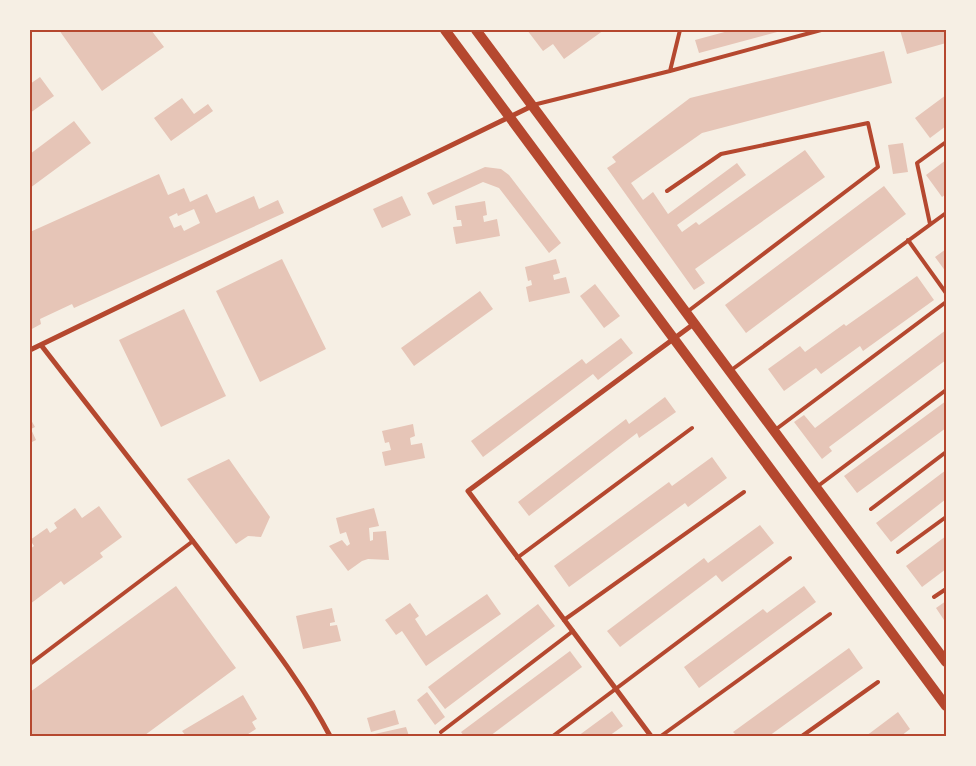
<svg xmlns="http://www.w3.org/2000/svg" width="976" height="766" viewBox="0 0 976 766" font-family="'Sofia Sans Condensed',sans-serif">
<rect width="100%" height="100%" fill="#f6efe4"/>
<path fill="#e6c5b7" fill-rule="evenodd" d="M59,30H151L164,47L102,91Z
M527,30H604L564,59L553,44L543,51Z
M732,30H781V31L699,53L695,40Z
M900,30H946V43L907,54Z
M884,51L892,83L702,133L631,183L643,200L653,192L668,214L737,163L746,175L677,225L682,232L696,222L699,225L805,150L825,177L695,269L705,283L694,290L607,168L616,162L612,157L690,98Z
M40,77L54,96L30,113V84Z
M946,95V126L930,138L915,118Z
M182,98L194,114L208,104L213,111L171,141L154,118Z
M74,121L91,143L30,188V154Z
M903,143L908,172L893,174L888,145Z
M946,160V194L942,197L926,175Z
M485,167L501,169L509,175L561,243L549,253L499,188L483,182L433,205L427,193Z
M159,174L168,195L184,188L190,202L207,194L216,213L254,196L259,209L278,200L284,213L74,308L72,304L40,319L41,324L30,330V232ZM194,209L200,223L184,231L181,225L174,228L169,217L177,213L178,216Z
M884,186L906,214L746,333L725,305Z
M402,196L411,215L382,228L373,209Z
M485,201L487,215L483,216L484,222L497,219L500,236L456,244L453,227L462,226L461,220H457L455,206Z
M946,249V272L935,257Z
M282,259L326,349L260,382L216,291Z
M556,259L560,273L553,275L554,280L566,277L570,293L529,302L526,287L532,285L531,280L528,281L525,267Z
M917,276L934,300L863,351L860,346L821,374L816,368L784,391L768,369L800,346L805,352L844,324L846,326Z
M595,284L620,316L604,328L580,296Z
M480,291L493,309L414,366L401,348Z
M184,309L226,396L161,427L119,340Z
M946,330V360L829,447L832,451L822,459L794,422L804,415L815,428Z
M621,338L633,353L598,380L593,374L483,457L471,441L582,359L586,364Z
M665,397L676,412L639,438L637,433L529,516L518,502L626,419L629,424Z
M946,401V428L857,493L844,476Z
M30,418L35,427L31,429L36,440L30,443Z
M413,424L415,436L410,438L411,445L422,443L425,458L385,466L382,452L391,450L389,442L385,443L382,431Z
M712,457L727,478L688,507L685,503L569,587L554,566L669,482L672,486Z
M229,459L270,517L261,537L248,536L236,544L187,479Z
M946,470V499L891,542L876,523Z
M99,506L122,537L100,553L103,557L64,585L61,581L30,604V558L32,557L30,549L34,546L30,540L47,528L50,533L57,528L54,523L75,508L82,518Z
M374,508L379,526L369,528L370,541L373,540V532L386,531L389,560L368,559L362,561L348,571L329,546L342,540L347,546L350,544L346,532L340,534L336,518Z
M760,525L774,543L722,582L716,575L620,647L607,631L704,558L708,563Z
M946,536V569L922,587L906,566Z
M176,586L236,668L145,735L147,736H30V692Z
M804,586L816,602L699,688L684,667L763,609L767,613Z
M487,594L501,614L426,666L402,631L396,635L385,620L410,603L419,616L415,619L426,636Z
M946,601V623L936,608Z
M538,604L555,626L445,709L428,687Z
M332,608L335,622L330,623V626L337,625L341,641L303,649L296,616Z
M849,648L863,668L769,736H737L733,732Z
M570,651L582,667L490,736H464L461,732Z
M427,692L445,717L435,725L417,700Z
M243,695L257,719L252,722L256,729L245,736H186L182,731Z
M395,710L399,724L371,732L367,718Z
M612,711L623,726L609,736H578Z
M898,712L910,729L901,736H866Z
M406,727L409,736H370V735Z"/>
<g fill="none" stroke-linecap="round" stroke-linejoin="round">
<path stroke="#b5482f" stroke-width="4" d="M670,71L680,30
M533,105L670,71L821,30
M667,191L721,154L868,123L878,167L687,312
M930,224L917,163L946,142
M908,240L946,293
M730,371L946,213
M775,430L946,302
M818,486L946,390
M871,509L946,452
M898,552L946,517
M517,558L692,428
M934,597L946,589
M564,620L744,492
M30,664L193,541
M441,732L573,631
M553,736L790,558
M661,736L830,614
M802,736L878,682"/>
<path stroke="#b5482f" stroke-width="5" d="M41,345C103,425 166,505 227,586C263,634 302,682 330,736
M30,350L532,106
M651,736L468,491L695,323"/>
<path stroke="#b5482f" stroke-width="10" d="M445,30L946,706
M476,30L946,662"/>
</g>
<rect width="976" height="766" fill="none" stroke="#f6efe4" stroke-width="62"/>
<rect x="31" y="31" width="914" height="704" fill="none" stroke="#b5482f" stroke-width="2"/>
</svg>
